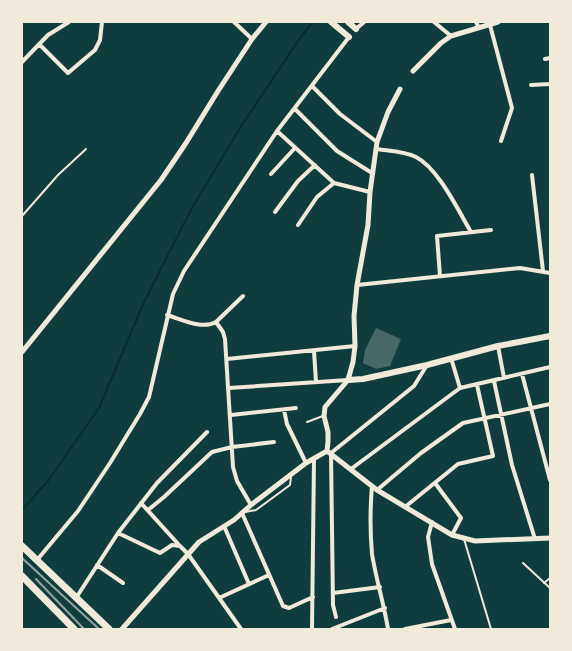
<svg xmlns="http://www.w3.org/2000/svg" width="572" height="651" viewBox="0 0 572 651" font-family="'Alegreya Sans',sans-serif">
<rect width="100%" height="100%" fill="#0f3d3e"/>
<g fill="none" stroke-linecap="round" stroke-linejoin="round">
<path stroke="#0a2a2b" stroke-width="2" d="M22,510L48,481L99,408L144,302L192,208L240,128L300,38L313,22"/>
</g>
<path fill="#486865" d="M376,328L401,339L390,366L376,369L363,363L365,350Z"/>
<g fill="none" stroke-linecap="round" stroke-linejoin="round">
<path stroke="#f1e9da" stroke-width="2" d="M22,216L58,175L86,149
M307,422L323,416
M245,512L256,510L290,485L291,477
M464,539L491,629
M523,563L550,588
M544,583L550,578"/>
<path stroke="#f1e9da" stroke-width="4" d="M234,22L252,39
M434,22L451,36
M476,22L479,28
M490,25L512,108L501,141
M356,29L364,22
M39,44L68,73L95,50L100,40L102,22
M545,59L550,58
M22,62L48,35L69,22
M531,85L550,84
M312,86L340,114L377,142
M295,109L337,151L372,173
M277,131L334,183L370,192
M376,149C389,151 404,151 416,157C438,168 458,210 471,232
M271,174L295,148
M532,175L543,271
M275,212L298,181L315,165
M298,225L317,197L334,183
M440,276L437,236L491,230
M357,285L520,268L550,273
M167,315C181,319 202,330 216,322L243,296
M216,322L223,332L225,339L233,467L237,481L251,505
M498,346L504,378
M314,351L316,382
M451,358L460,388
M227,359L355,346
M522,374L550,480
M494,381L512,465L535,539
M229,388L348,380
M284,410L287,424L306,463
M231,415L296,408
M351,469L460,388L550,367
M435,483L461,518L452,535
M372,486C370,509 370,531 372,554C376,579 384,604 388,629
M377,490L421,453L463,423L550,404
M141,503L180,546
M405,507L458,464L493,456L477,385
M148,510L164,497L212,452L232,447L274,442
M242,513L283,606L289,608L313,597
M432,522L428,537L432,564L455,629
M224,526L249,584
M118,533L160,553L172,545L180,546L188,554L241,629
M37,560L78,511L110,463L140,414L149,397L173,294L184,271L277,131L349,37
M97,565L123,583
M333,593L380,587
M76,598L118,533L157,483L207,432
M219,598L269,575
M336,617L333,605L331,453L414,386L427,365
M312,629L314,459
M332,629L385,608
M405,629L451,620"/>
<path stroke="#f1e9da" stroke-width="5" d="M413,71L441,43L451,36L498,22
M22,352L161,180L186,143L218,91L252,39L266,22
M327,451L328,442V432L324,416L325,407L348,380L353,362L355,346L354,316L357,285L368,225L370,192L377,142L388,112L400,89
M122,629L199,542L234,520L251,505L306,463L327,451L377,490L452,535L475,541L550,538"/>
<path stroke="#f1e9da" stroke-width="6" d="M331,22L349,37
M348,22L356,29
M348,380L363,379L427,365L498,346L550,336"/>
<path stroke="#f1e9da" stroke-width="7" d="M22,546L109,629
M22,576L74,629"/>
<path stroke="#97a49c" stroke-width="2" d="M22,558L99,629
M36,579L84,629"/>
</g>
<rect width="572" height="651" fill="none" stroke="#f1e9da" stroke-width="46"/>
</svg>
